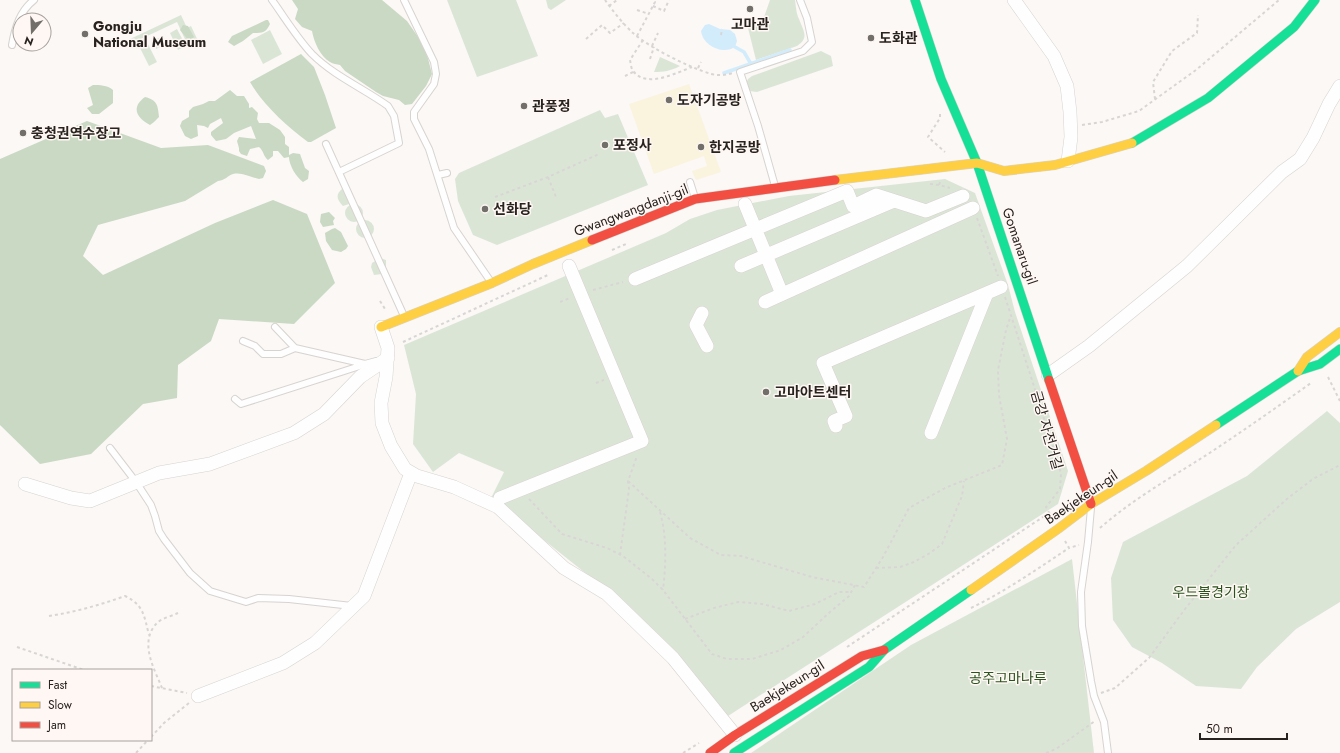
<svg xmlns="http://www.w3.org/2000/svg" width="1340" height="753" viewBox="0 0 1340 753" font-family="Jost,'Noto Sans KR',sans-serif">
<rect width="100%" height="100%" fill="#fbf8f6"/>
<path fill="#dbe5d6" d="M447,0H516L538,56L477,77Z
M546,0H566L551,10L548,8Z
M770,0H795C796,6 796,13 799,19C803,30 810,38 797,46L756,60L747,24L763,20Z
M181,15L187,28L191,26L199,43L189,48L177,22L130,44L128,40Z
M177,29L186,46L178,50L170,33Z
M270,30L282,54L263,64L251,40Z
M163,36L167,44L156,49L152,41Z
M148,44L157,62L149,66L140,48Z
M821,51L831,56L833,66L757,92L749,91L746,83L748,79L752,76Z
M660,57L680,66C671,71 663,72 654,72Z
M600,110L605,118L618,114L648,185L497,245L473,235L458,201L455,179L459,173Z
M945,179L975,193L1008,285L1015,312L1068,471L1058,504L728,716L689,667L613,595L491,498L504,472L459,453L433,472L413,444L416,394L404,345L666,233L690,219L717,210L789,196Z
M342,189H344L352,199L349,204L343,206C337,200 335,195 342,189Z
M345 213a9 9 0 1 1 18 0a9 9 0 1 1-18 0Z
M356 229a9 9 0 1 1 18 0a9 9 0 1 1-18 0Z
M380,258L386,260V267L382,274L374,275L371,267L372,263Z
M1327,411L1340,423V602L1296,629L1257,667L1241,689L1196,686L1162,663L1132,647L1113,620L1111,578L1123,542L1247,476Z
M1072,559L1094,753H751L911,645Z"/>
<path fill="#cad9c3" d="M292,0H382L407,21L425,47L432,74L426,86L412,104L405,105L399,100L383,96L376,92L345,71L340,65C337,64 333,64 330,62C320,56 314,42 312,31L302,27L295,19L298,9Z
M266,20H268L270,24C266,33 262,33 253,33L243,41L234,46L228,42L232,36Z
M183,25L188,26L194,37L189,41L180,30Z
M301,54L314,67L325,95L336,128L311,142H308C286,125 264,106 250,82Z
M93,85C100,85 107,85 113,90V103L99,114H92L87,108L93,105L88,88Z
M230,90L237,96H244L249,104V108L252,107L258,113L257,119L259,123H269L280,130L285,137V144L289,147V155L293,153L300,154L305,168L309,171L308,179L303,182C296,177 289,165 289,157L284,158L278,151H273V156L268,160C263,156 264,151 259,147L250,149L247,156L241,154L239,151V148L237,141L239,137L256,139L251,126L234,133L226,139L216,141L211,135V132L223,123L221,118L210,124L208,128L204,126L197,125L198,136L191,139L185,136L180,126L182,121L189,117V111L193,107L203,104L209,101H215Z
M145,97C157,100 158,105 159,117L154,122L150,125C136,118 131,107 145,97Z
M87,121L161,148L208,145L264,166L266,171L263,178L259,179C250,177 242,172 233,174C227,176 226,180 218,181L185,201L98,225L83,256L103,275L215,223L273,200L307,214L335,283L294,324L219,319L211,341L178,365L177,398L143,404L91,454L40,464L0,425V159Z
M329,212L335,218L333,221L334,225L323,227L320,222L321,214Z
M335,228L341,232L348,246L346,249L341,252L332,250L326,241L325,233L332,229Z"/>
<path fill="#faf3de" d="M689,84L721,172L696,180L692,171L707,166L704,156L654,174L629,104Z"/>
<path fill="#d2ecfc" d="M709,24L720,29L730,30L735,34L737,41L735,47C723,55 703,46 701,31L705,25Z"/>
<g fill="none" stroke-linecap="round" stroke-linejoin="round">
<path stroke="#d2ecfc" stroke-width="3.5" d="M735,47L744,52L751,64
M724,73L790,50"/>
<g stroke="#d7d3d0" stroke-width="8">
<path id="lane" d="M272,0C285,18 297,38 312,54C334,76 363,88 388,106L394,116L399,143L339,172
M404,0L434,62L436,74L434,84L414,112V119L429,149L454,228L491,282
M12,45C15,27 20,11 34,0
M326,144L404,316
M438,175L447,173
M690,182L695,198
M775,186L758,126L740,72L803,51L812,42L807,18L800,0
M275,327L295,348
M243,341L255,346L263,354H281L295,348L365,364L376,361
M235,399L241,404L363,365
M110,448L136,482L151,505L155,516L159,531L164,539L190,573L210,591L246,602L258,598L289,599L352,606
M1091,508L1088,542L1081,592L1082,626L1091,681L1094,696L1104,722L1108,753"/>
</g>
<g stroke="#d7d3d0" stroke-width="14">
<path id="street" d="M1014,0L1054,56L1067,86L1070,112L1071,137L1068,161
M745,204L782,294
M741,266L894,201
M635,279L847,191L853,206L876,195L926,211L963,196
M765,302L973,208
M702,313L696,325L707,346
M381,327L388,348L386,377L381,403L382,423L391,446L405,469L417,476L454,487L498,507L564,568L607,594L673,658L735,735
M1048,375L1089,346L1187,266L1282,172L1300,159L1313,138L1329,104L1340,86
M836,426L834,421L846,416L823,363L1001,287
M931,433L987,293
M25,484L71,498L90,501L159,473L210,464L294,433L324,414L360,377L388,358
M500,498L642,441L569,266
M198,696L283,663L315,643L364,596L411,473"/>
</g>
<g stroke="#d7d3d0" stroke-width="10">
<path id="fast" d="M915,0L941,79L977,163L1049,380
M1132,143L1208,98L1294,27L1315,0
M1216,425L1298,371L1320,364L1340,349
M734,753L869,667L884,650L971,590"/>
</g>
<g stroke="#d7d3d0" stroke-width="10">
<path id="slow" d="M835,180L977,163L1004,171L1055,165L1132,143
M381,327L492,283L533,264L592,240
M1298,371L1307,357L1340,332
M971,590L1058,529L1091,504L1146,471L1216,425"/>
</g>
<g stroke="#d7d3d0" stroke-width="10">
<path id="jam" d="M592,240L695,199L835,180
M1049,380L1091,504
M710,753L735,735L862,656L884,650"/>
</g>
<path stroke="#d8d6d4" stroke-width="2" stroke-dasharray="3 3" stroke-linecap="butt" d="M605,0C612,10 624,25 633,33C651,49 689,67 711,74C719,76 726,75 733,73
M609,6L617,0
M653,6L664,11L669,0
M637,10L649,14
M721,35L722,29
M637,36L655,2L654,0
M586,39L602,25L610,33L624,23
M643,40L630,60C631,64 631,70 634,72C647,88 676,73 692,67
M652,46L658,33
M650,59L654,47
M698,68L701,62
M625,76L633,72
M1155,99L1153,82L1172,51L1197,33L1198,15
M940,114V118L928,137L945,152
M1082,125L1102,122L1139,111L1196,70L1279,0
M548,177L556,197
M940,182L939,185L950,188
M930,184L939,185
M495,197L548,177L599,154
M977,218L998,276
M612,250L626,244
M593,290L623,282
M1005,297L1032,380L1061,473L1060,489L1046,507L1051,516
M380,301L385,309
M560,302L570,298
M403,342L550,274
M1328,377L1340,401
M596,383L604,380
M628,481L690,538L721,555L741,556L812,577L864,587L883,557L909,508L945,488L1002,465L1007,439L999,395L998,370L1006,330L1011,315
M529,499L562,534L607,548L623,556L652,579L663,590L712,654L727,659H752L781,650L803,637L830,612L849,596L855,585
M660,512C667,536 666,565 663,590
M1100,528C1133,499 1172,477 1208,454C1243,431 1277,407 1311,383
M1065,541L1069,548L1079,545
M620,555L629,489L628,481L637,456
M876,568L900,567L914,562L930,553L942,544L962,496L964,481
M971,608C1006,591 1037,569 1069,548
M49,616C75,612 100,605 125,596C144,605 144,616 149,635
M685,619L714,608L738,602L762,604L789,611L815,604L839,592H851
M17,647L84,670
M847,647L1049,513
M151,686L187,693
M162,688C154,668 138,641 158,622C163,618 172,616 178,613
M1101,693L1115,688L1149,658L1185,609L1236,545L1288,498L1313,479L1340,465
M151,737L164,723L189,703
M136,753L148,740
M683,753L699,743
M1046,753L1056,749L1095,721"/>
<use href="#lane" stroke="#fefefe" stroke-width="6"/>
<use href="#street" stroke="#fefefe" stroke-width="13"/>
<use href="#fast" stroke="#16e098" stroke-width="9"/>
<use href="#slow" stroke="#ffcf43" stroke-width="9"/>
<use href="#jam" stroke="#f24e42" stroke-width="9"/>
</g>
<g fill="#726e6a" stroke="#fef7f3" stroke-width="1.5">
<circle cx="750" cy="9" r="4"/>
<circle cx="85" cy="34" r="4"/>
<circle cx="871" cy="38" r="4"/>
<circle cx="669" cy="100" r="4"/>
<circle cx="524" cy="106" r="4"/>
<circle cx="23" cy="133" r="4"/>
<circle cx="605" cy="145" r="4"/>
<circle cx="701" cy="147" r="4"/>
<circle cx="485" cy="209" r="4"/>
<circle cx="766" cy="392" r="4"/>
</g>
<g text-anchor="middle" stroke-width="3" stroke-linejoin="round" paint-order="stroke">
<g font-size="14" font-weight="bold" fill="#29231f" stroke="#fef7f3" text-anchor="start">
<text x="750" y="29" text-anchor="middle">고마관</text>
<text x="93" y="31">Gongju<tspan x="93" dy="16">National Museum</tspan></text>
<text x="879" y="43">도화관</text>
<text x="677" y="105">도자기공방</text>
<text x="532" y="111">관풍정</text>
<text x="31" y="138">충청권역수장고</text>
<text x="613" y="150">포정사</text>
<text x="709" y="152">한지공방</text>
<text x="493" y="214">선화당</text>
<text x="774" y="397">고마아트센터</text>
</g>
<g font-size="14" fill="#29231f" stroke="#fef7f3">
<text transform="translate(631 210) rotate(-21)" y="5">Gwangwangdanji-gil</text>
<text transform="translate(1020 246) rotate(71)" y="5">Gomanaru-gil</text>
<text transform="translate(1047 430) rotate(74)" y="5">금강 자전거길</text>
<text transform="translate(1081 497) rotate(-34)" y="5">Baekjekeun-gil</text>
<text transform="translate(787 686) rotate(-32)" y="5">Baekjekeun-gil</text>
</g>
<g font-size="14" fill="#2a521d" stroke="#fef7f3">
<text x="1211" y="597">우드볼경기장</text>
<text x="1008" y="683">공주고마나루</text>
</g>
</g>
<rect x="12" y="669" width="140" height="72" fill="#fef7f3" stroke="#a9a29e"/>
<rect x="20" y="682" width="20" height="6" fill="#16e098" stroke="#a9a29e"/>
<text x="48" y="689" font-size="12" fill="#29231f">Fast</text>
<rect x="20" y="702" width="20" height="6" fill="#ffcf43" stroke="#a9a29e"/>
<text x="48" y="709" font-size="12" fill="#29231f">Slow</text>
<rect x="20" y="722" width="20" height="6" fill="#f24e42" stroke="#a9a29e"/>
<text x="48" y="729" font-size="12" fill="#29231f">Jam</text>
<g transform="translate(32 32) rotate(199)"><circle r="19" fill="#fef7f3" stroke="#a9a29e"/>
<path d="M0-3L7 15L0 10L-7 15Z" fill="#726e6a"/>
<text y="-6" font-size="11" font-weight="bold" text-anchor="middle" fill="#29231f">N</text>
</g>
<path d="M1200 733v6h87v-6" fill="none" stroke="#29231f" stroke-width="2"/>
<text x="1206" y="733" font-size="12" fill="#29231f" stroke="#fef7f3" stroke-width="3" paint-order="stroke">50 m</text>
</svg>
